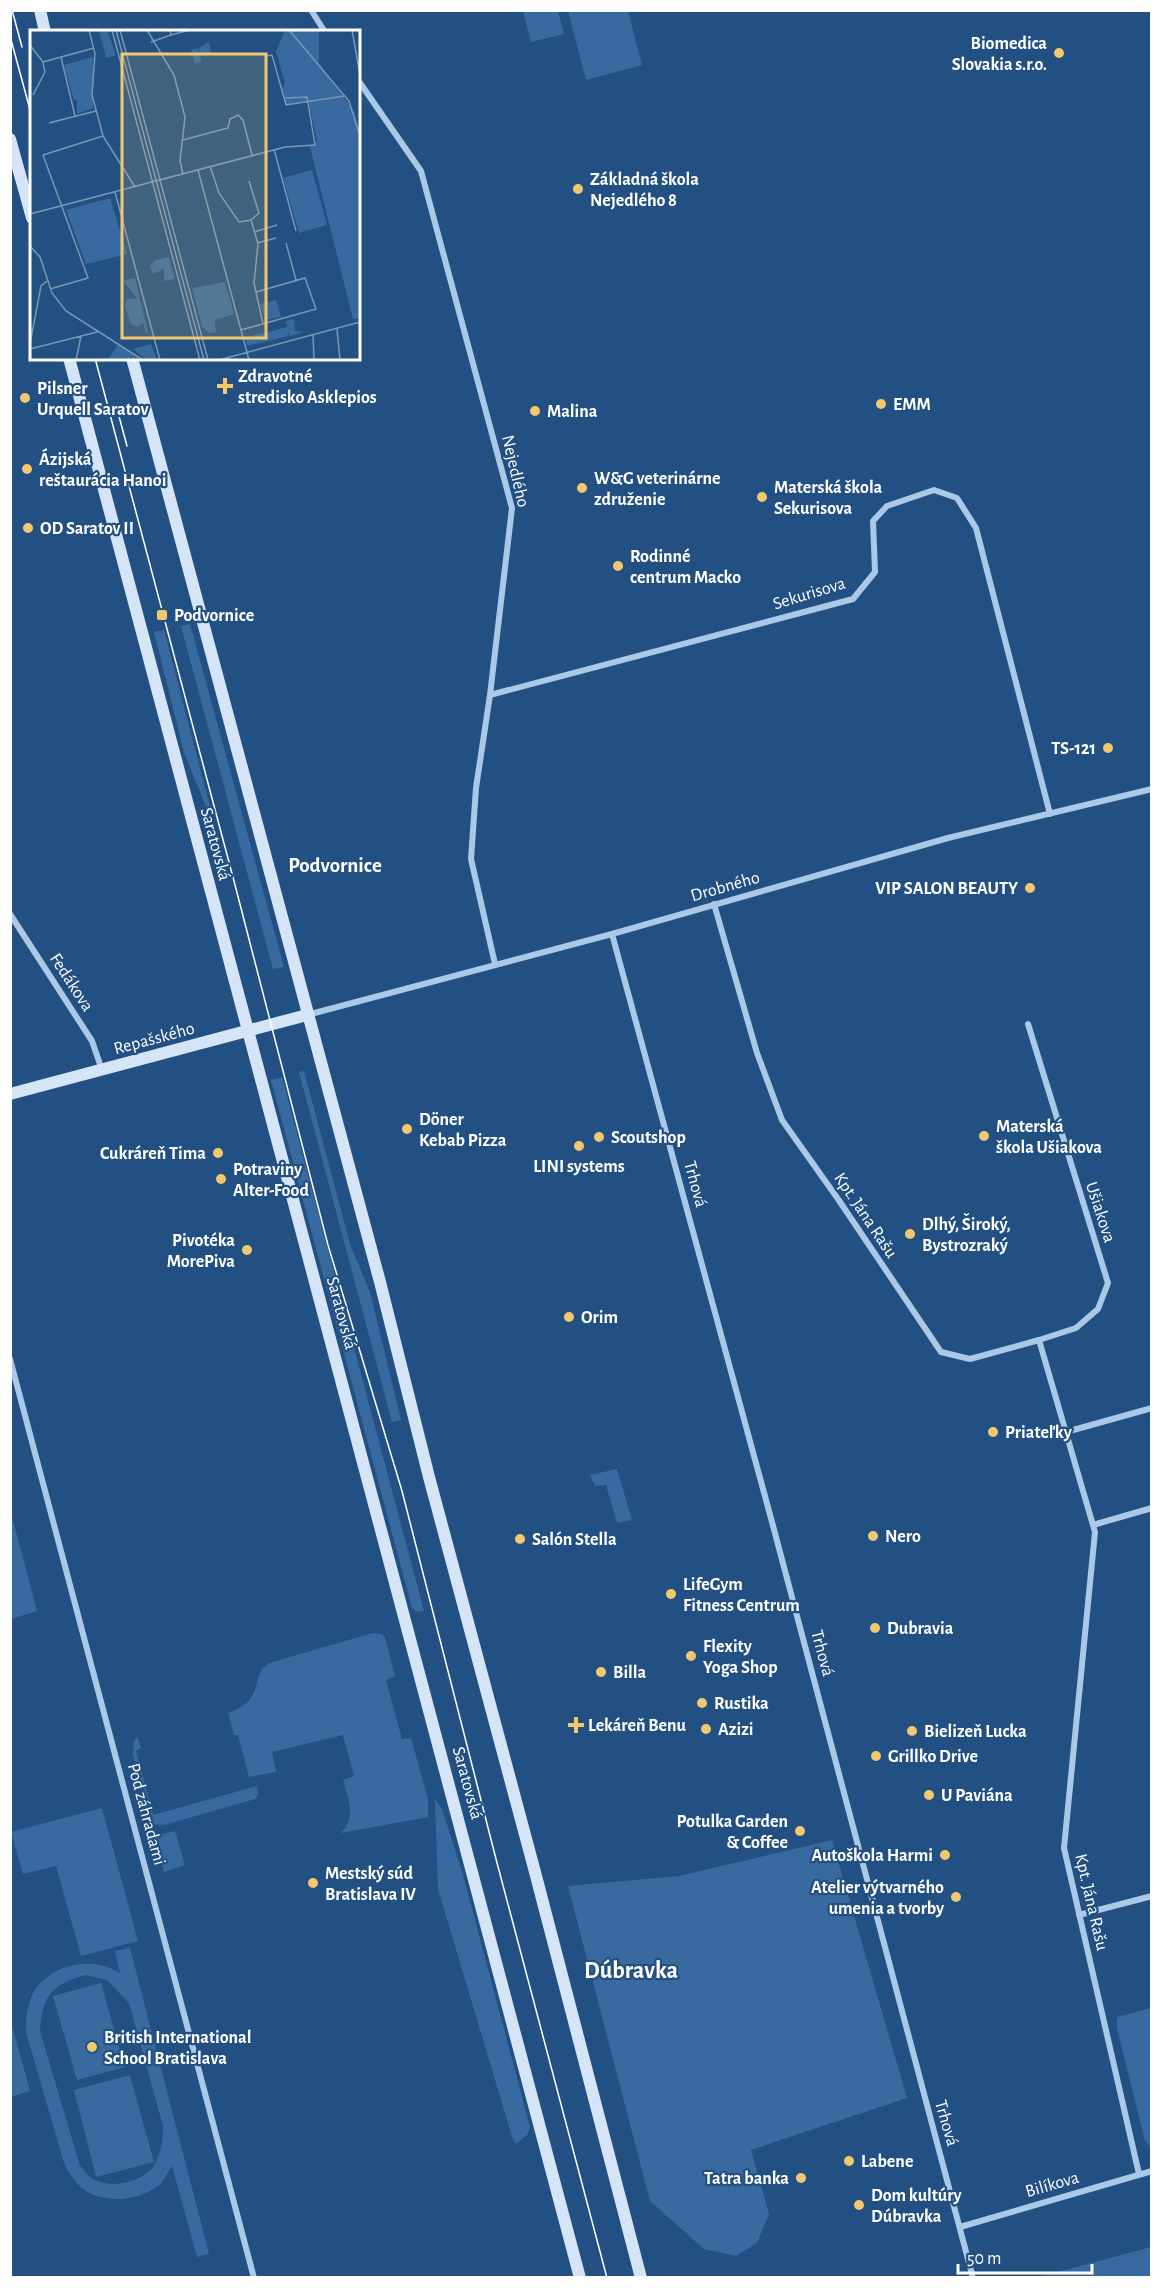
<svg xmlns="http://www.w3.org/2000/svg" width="1162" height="2288" viewBox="0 0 1162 2288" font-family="'Alegreya Sans',sans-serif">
<rect width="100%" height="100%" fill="#235082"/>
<path fill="#386aa0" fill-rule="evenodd" d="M523,11H558L564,34L531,42Z
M568,11H628L642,65L586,80Z
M190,624L284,967L273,969L181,626Z
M164,630L211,810L208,812L184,752L154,632Z
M304,1071L350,1244L370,1292L401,1420L392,1422L299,1072Z
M282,1077L424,1611L417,1612L412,1608L271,1080Z
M617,1469L632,1520L617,1523L606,1485L595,1486L590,1475Z
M11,1513L37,1611L11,1619H10Z
M373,1633L382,1634L385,1638L395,1676L386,1680L402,1739L411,1738L428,1799V1817L341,1833C357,1817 348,1799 343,1780L354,1776L343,1735L272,1752L276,1772L249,1777L238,1735H234L228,1713C267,1699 249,1676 269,1663Z
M137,1737L141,1748L136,1751L153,1815L257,1786L258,1795L255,1799L164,1825L153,1824L133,1755L134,1741Z
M435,1799L442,1809L463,1875L530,2127L527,2135L516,2144L513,2140L438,1889Z
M102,1808L138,1941L81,1956L56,1866L23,1874L11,1832Z
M175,1831L185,1865L164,1872L154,1836Z
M832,1840L907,2098L751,2150L769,2214L757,2243L736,2256L704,2249L650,2201L568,1886L679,1876Z
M130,1948L209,2254L197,2257L172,2166C168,2171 166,2177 162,2182C144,2201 104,2205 83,2189C74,2181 69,2173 64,2163L26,2032C26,2018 27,2003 35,1990C53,1963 93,1956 120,1973L115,1951ZM85,1975L107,1980L129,2003L163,2126C163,2140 161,2155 153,2167C141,2183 110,2189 93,2179C87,2176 84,2170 80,2166L40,2031C42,1996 52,1984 85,1975Z
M101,1983L125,2067L77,2080L53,1996Z
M1151,2008H1152L1151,2147L1145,2141L1117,2028V2017Z
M11,2022L30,2091L11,2097H10Z
M130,2075L154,2162L96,2177L74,2090Z
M1151,2247V2277H1039Z"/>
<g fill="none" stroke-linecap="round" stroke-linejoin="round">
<path stroke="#abc8e7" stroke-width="6" d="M311,10L325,32
M358,80L421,171L512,508L490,695L476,788L471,859L495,964
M490,695L853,599L875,572L873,521L887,506L934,490L957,498L976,528L1050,814
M714,904L757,1053L782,1120L838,1199L941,1352L970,1359L1039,1340L1095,1532L1064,1848L1139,2174
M10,914L92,1041L102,1070
M612,934L772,1522L973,2278
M307,1015L612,934L948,838L1152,789
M1028,1024L1108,1283L1098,1309L1076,1328L1039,1340
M10,1359L254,2278
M1066,1432L1152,1408
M1093,1525L1152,1508
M1079,1915L1152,1896
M960,2227L1152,2171"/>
<path stroke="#d5e4f6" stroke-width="12" d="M40,10L45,32
M10,139L32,218
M69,358L580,2278
M132,358L380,1282L429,1477L535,1872L641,2278
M10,1094L307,1015"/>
<path stroke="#fff" stroke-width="1.5" d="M12,10L22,47
M10,36L32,117
M95,358L234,881L328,1245L402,1491L496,1859L607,2278
M116,405L127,446"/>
</g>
<g fill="#f2c86e" stroke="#235082" stroke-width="2">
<circle cx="1059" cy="53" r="6"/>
<circle cx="578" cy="189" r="6"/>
<path d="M222 377h6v6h6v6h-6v6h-6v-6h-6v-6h6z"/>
<circle cx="25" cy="398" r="6"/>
<circle cx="881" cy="404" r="6"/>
<circle cx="535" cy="411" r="6"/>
<circle cx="27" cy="469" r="6"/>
<circle cx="582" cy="488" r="6"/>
<circle cx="762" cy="497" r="6"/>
<circle cx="28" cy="528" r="6"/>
<circle cx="618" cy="566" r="6"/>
<rect x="156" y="609" width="12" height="12" rx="3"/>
<circle cx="1108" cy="748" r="6"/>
<circle cx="1030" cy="888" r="6"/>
<circle cx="407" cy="1129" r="6"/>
<circle cx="984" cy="1136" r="6"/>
<circle cx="599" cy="1137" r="6"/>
<circle cx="579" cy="1146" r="6"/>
<circle cx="218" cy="1153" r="6"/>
<circle cx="221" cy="1179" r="6"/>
<circle cx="910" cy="1234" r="6"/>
<circle cx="247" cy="1250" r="6"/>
<circle cx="569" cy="1317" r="6"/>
<circle cx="993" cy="1432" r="6"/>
<circle cx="873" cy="1536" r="6"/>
<circle cx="520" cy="1539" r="6"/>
<circle cx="671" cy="1594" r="6"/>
<circle cx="875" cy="1628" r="6"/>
<circle cx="691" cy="1656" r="6"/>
<circle cx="601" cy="1672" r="6"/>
<circle cx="702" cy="1703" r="6"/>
<path d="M573 1716h6v6h6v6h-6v6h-6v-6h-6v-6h6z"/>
<circle cx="706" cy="1729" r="6"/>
<circle cx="912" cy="1731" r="6"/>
<circle cx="876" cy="1756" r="6"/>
<circle cx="929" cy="1795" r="6"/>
<circle cx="800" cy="1831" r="6"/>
<circle cx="945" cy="1855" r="6"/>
<circle cx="313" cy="1883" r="6"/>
<circle cx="956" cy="1897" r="6"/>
<circle cx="92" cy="2047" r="6"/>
<circle cx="849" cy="2161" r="6"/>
<circle cx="801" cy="2178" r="6"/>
<circle cx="859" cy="2205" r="6"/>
</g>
<g text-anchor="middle" stroke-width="4.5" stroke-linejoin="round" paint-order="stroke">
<g font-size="18" font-weight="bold" fill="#fff" stroke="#235082" text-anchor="start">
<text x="1047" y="49" text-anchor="end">Biomedica<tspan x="1047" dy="21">Slovakia s.r.o.</tspan></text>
<text x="590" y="185">Základná škola<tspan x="590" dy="21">Nejedlého 8</tspan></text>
<text x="238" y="382">Zdravotné<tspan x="238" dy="21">stredisko Asklepios</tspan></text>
<text x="37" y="394">Pilsner<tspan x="37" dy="21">Urquell Saratov</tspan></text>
<text x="893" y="410">EMM</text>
<text x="547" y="417">Malina</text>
<text x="39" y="465">Ázijská<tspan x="39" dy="21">reštaurácia Hanoi</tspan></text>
<text x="594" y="484">W&amp;G veterinárne<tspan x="594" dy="21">združenie</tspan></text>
<text x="774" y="493">Materská škola<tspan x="774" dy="21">Sekurisova</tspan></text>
<text x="40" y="534">OD Saratov II</text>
<text x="630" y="562">Rodinné<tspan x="630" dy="21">centrum Macko</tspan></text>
<text x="174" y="621">Podvornice</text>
<text x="1096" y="754" text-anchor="end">TS-121</text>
<text x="1018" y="894" text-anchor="end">VIP SALON BEAUTY</text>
<text x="419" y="1125">Döner<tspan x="419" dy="21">Kebab Pizza</tspan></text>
<text x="996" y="1132">Materská<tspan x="996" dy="21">škola Ušiakova</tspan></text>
<text x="611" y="1143">Scoutshop</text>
<text x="206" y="1159" text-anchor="end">Cukráreň Tima</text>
<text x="579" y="1172" text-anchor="middle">LINI systems</text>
<text x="233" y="1175">Potraviny<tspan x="233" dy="21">Alter-Food</tspan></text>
<text x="922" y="1230">Dlhý, Široký,<tspan x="922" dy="21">Bystrozraký</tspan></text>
<text x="235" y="1246" text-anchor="end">Pivotéka<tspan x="235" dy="21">MorePiva</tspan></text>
<text x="581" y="1323">Orim</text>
<text x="1005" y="1438">Priateľky</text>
<text x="885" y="1542">Nero</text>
<text x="532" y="1545">Salón Stella</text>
<text x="683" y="1590">LifeGym<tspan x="683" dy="21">Fitness Centrum</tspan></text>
<text x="887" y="1634">Dubravia</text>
<text x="703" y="1652">Flexity<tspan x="703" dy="21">Yoga Shop</tspan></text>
<text x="613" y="1678">Billa</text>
<text x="714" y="1709">Rustika</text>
<text x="588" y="1731">Lekáreň Benu</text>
<text x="718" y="1735">Azizi</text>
<text x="924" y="1737">Bielizeň Lucka</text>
<text x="888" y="1762">Grillko Drive</text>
<text x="941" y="1801">U Paviána</text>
<text x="788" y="1827" text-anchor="end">Potulka Garden<tspan x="788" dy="21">&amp; Coffee</tspan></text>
<text x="933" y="1861" text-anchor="end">Autoškola Harmi</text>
<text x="325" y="1879">Mestský súd<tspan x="325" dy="21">Bratislava IV</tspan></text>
<text x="944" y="1893" text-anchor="end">Atelier výtvarného<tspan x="944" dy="21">umenia a tvorby</tspan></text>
<text x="104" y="2043">British International<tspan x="104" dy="21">School Bratislava</tspan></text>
<text x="861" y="2167">Labene</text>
<text x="789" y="2184" text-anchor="end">Tatra banka</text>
<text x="871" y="2201">Dom kultúry<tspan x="871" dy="21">Dúbravka</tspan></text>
</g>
<g font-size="18" fill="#fff" stroke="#235082">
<text transform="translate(516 471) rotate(77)" y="6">Nejedlého</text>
<text transform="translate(809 593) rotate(-17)" y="6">Sekurisova</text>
<text transform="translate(216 844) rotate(75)" y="6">Saratovská</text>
<text transform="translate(725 886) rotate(-16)" y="6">Drobného</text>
<text transform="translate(72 982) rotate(57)" y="6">Fedákova</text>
<text transform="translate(154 1038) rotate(-15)" y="6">Repašského</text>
<text transform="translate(696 1184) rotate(75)" y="6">Trhová</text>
<text transform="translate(1101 1212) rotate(72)" y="6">Ušiakova</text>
<text transform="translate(866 1215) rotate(56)" y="6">Kpt. Jána Rašu</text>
<text transform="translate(342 1313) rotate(75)" y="6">Saratovská</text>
<text transform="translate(823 1653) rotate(75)" y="6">Trhová</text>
<text transform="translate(468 1783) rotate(75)" y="6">Saratovská</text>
<text transform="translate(147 1814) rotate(75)" y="6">Pod záhradami</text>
<text transform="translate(1092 1902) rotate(77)" y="6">Kpt. Jána Rašu</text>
<text transform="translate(947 2123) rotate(74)" y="6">Trhová</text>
<text transform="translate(1052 2184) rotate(-16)" y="6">Bilíkova</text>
</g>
<g font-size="21" font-weight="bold" fill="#fff" stroke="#235082">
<text x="335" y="872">Podvornice</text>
</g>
<g font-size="24" font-weight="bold" fill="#fff" stroke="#235082">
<text x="631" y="1978">Dúbravka</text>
</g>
</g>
<g transform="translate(30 30)">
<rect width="330" height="330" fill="#235082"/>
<path d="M69,0H77L86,25L76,28ZM255,0H296L289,2V33L325,83L330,106V288L323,289L280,117L287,111L279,72L256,75L252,59L255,53L246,22ZM179,12L181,23L170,26L171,32L165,34L161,20L168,18L170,25L169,18ZM63,27V78L47,84V70H44L34,35ZM282,140L297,195L269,203L253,148ZM80,168L97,224L56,234L36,180ZM139,227L145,249L134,251V239L123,244L120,236L125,230ZM105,248L118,303L116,304L113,293L108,297L101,294L95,276L97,269L107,268L93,251ZM195,252L204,284L185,290L186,302L179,303L172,297L162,258ZM246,270L251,287L235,290L230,274ZM264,289L265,301L274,302L260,306L258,299L259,306L217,316L215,308L257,297L256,291ZM88,314L110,330H78ZM121,314L127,330H116L103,319Z" fill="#386aa0"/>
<path fill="none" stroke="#7b96b4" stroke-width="1.5" d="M59,0L65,24L62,65L73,106L105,157M82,0L170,330M86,0L174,330M90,0L178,330M117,0L144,45L155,87L150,131L153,144M259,0L319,71L330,106M322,0L330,45M141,5L160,0M121,12L141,5L140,0M0,15L13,32L15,42L3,65M237,26L242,25L256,75L314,66M31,27L45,86M13,32L64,18M19,93L66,81M153,110L198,98L200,89L208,85L213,90L222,125M244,119L266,201M180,136L189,163L209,192L221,190L228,214L224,253L233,294M168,140L219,330M219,151L229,183L221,190M85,162L130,330M0,184L255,117L285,115L277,67L255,68M224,202L247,195M227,213L246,208M256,213L266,250M0,216L10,227L22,263L36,281L113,330M20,259L58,248L13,125L73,106M307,299L310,330M211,300L286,279L275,248L226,262M283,305L284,330M0,314L11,256L17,251M0,319L67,302M46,330L51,306M189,330L330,292"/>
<path fill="#f2c86e" fill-opacity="0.15" stroke="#f2c86e" stroke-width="3" d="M92,24H236V308H92Z"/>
<rect width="330" height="330" fill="none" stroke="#fff" stroke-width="3"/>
</g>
<rect width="1162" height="2288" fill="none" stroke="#ffffff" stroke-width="24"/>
<path d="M958 2264v9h134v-9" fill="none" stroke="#ffffff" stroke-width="3"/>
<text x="967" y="2264" font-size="18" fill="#ffffff" stroke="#235082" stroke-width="4.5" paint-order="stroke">50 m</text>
</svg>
